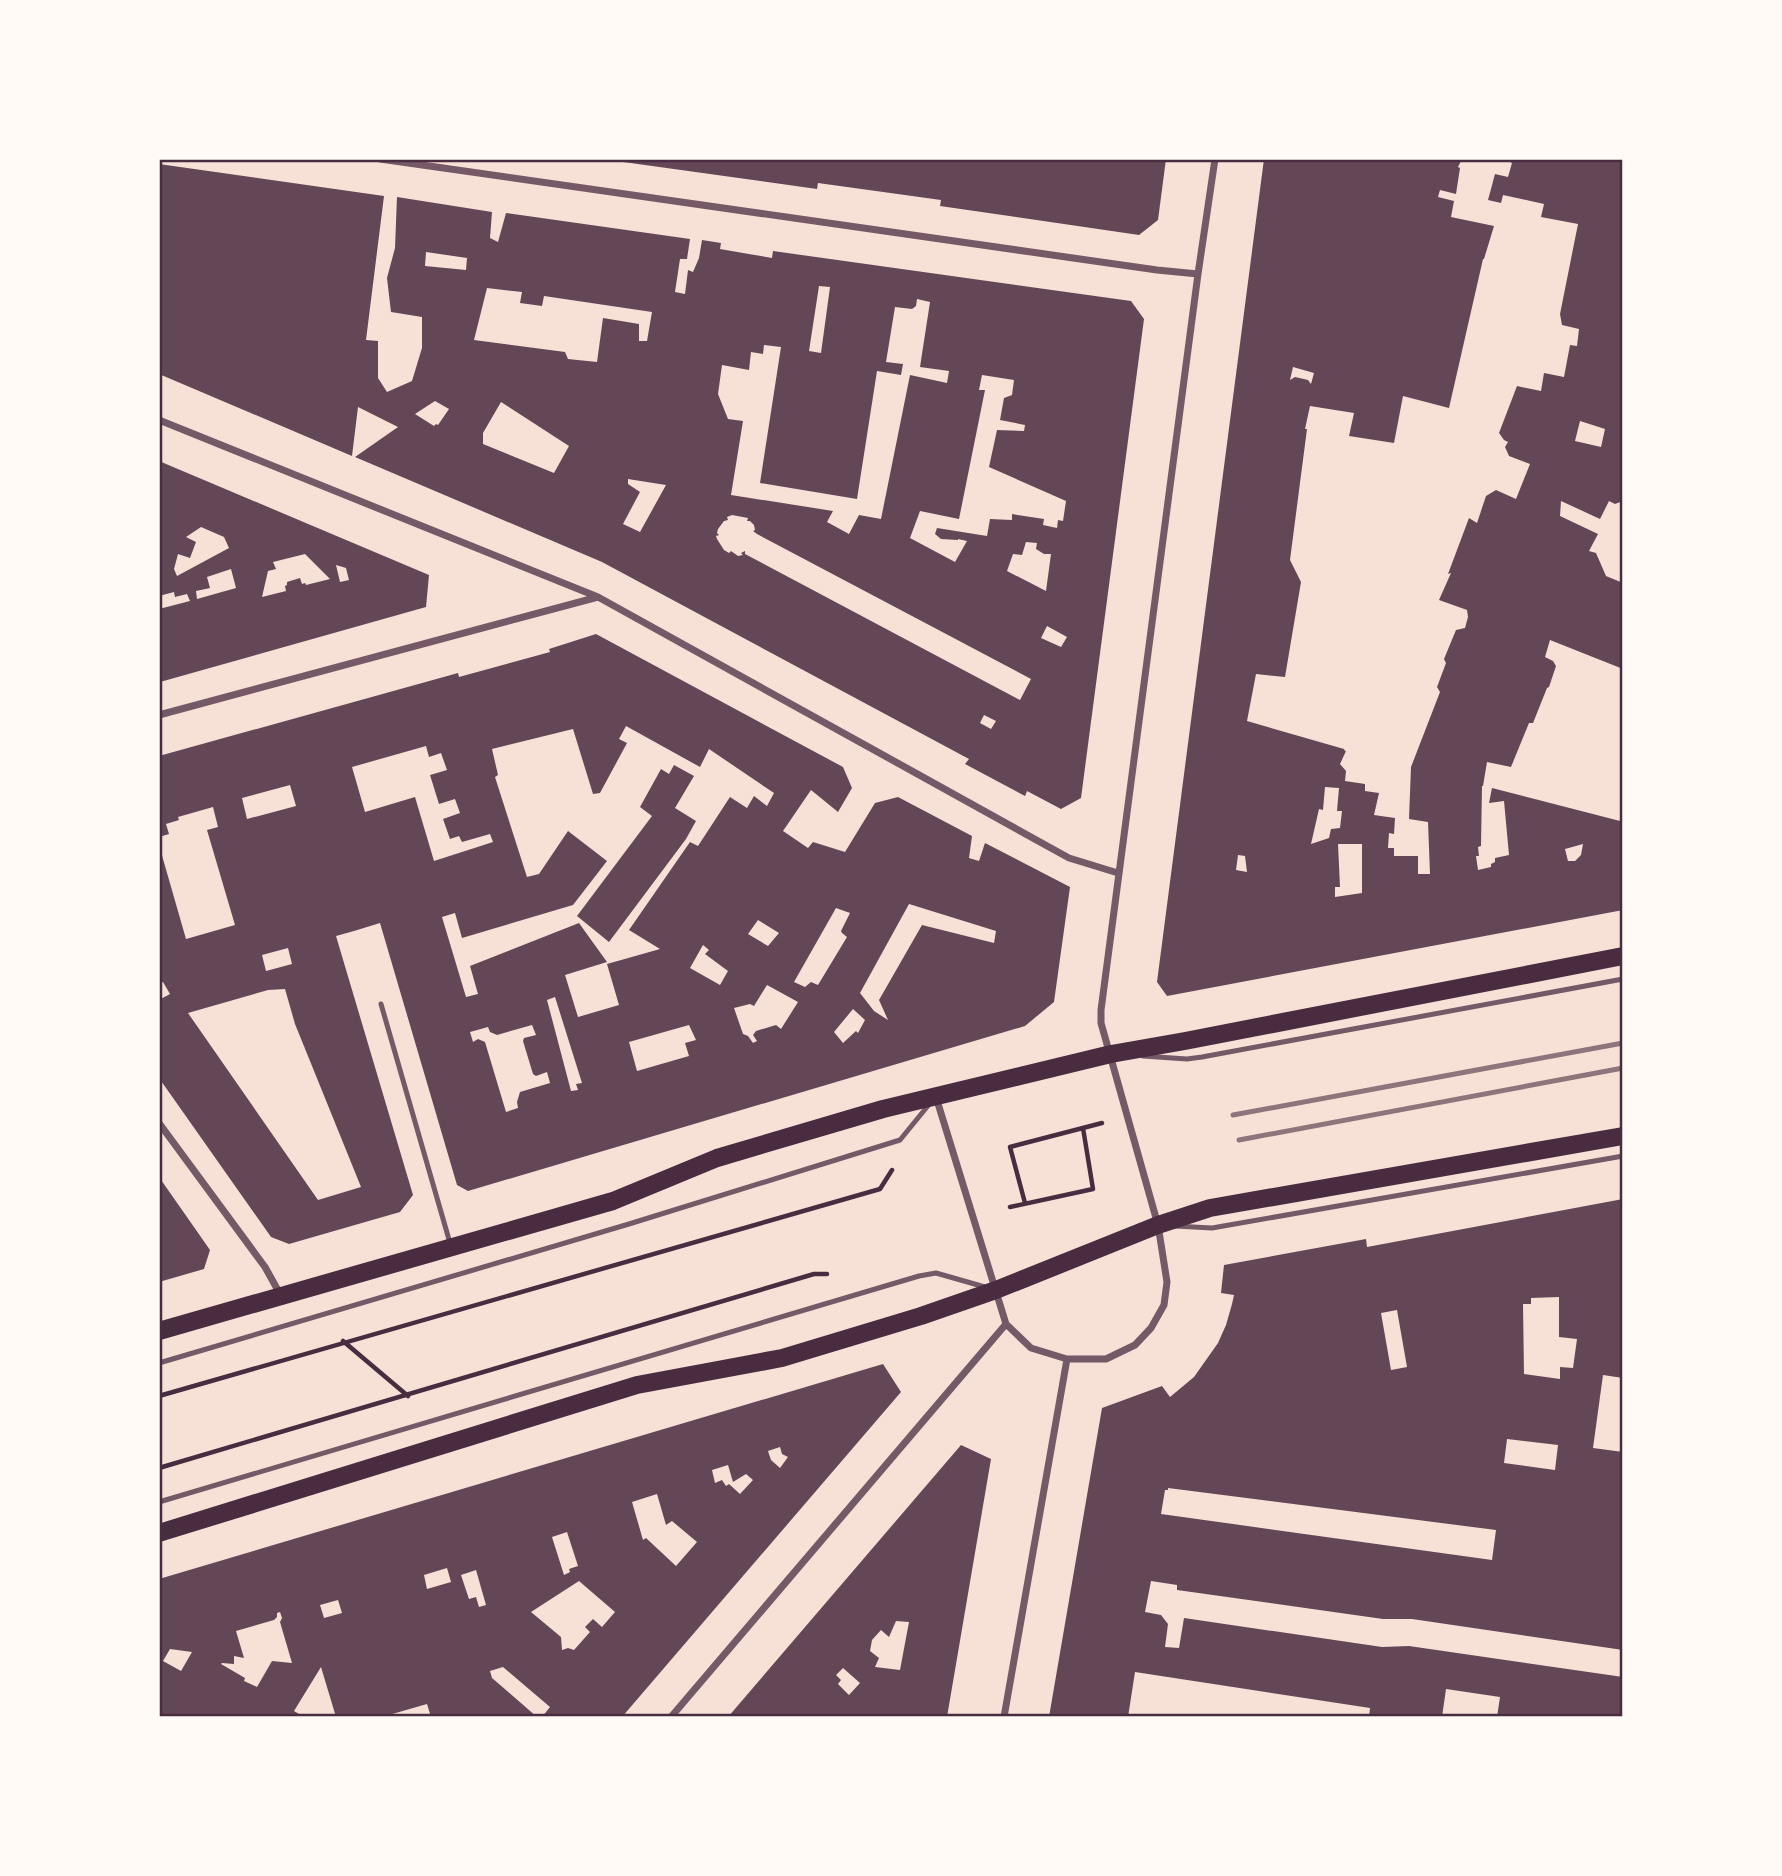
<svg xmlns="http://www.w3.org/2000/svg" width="1782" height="1876" viewBox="0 0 1782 1876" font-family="Roboto,sans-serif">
<rect width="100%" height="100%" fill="#f7e1d7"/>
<path fill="#644757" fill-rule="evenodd" d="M617,159H1166L1158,220L1139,235L940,206L941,200L818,183L817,189L616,161Z
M1264,159H1462L1458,167L1460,168L1456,194L1440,190L1438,197L1454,201L1451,217L1494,226L1484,259H1483L1449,408L1403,396L1394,443L1349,436L1354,413L1310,406L1305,429H1307L1290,560L1301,582L1285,677L1256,674L1247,721L1344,749L1345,751H1346L1340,764L1346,771L1345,781L1365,784V791L1379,793L1374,815L1395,818L1394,834L1389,833L1388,848H1394V856H1418V874H1430L1428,822L1409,819L1411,767L1440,692L1437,687L1446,663L1444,659L1456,630L1465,628L1468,617L1467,610L1439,600L1451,573L1448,574L1469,518L1477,523L1486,496L1496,490L1516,499L1530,464L1509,456L1505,447L1508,442L1504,440L1499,433L1517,386L1541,391L1544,373L1564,377L1570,345L1577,346L1579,329L1562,325L1560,314L1578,224L1541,217L1544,204L1503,195L1501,203L1488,200L1495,174L1508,177L1512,163L1504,159H1623V388L1620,401L1623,402V501L1615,504L1609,501L1600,519L1561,501L1560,516L1598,534L1589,551L1596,553L1606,576L1623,583V669L1550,640L1545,657L1553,661L1556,666L1549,687L1547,688L1533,723H1529L1511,767L1487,762L1483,786H1482L1481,846L1478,847L1479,856H1476L1478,870L1491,867V864L1495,862V858L1509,855L1504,801L1489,803L1492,788L1620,821L1623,814V910L1167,996L1157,982ZM1293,367L1314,373L1311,384L1308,380L1295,377L1290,380ZM1580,421L1605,429L1601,447L1575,441ZM1325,787L1339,788L1337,811H1342L1340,828L1331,829L1329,838L1311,844L1319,809L1323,810ZM1338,844H1362V893L1335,897V887H1340ZM1583,844L1581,855L1575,861H1568L1565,849ZM1238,855L1245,856L1247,872L1236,870Z
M159,164L384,196L366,340L378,341V378L387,392L412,381L422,348V317L391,312L387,278L395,248L397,197L492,212L490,238L498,242L506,213L690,239L687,259H680L675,292L685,294L688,270L693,272L699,258L702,240L721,243L720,249L772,258L773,251L1131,301L1144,319L1081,798L1061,809L1027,791L1025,796L965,764L969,759L602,562L355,457L398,427L358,407L352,456L159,374ZM426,252L467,258L466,270L425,266ZM819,286L830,287L821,353L809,351ZM487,288L522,292L520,303L542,306L544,296L652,312L647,341H639V324L603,318L597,362L568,359L565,352L474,340ZM917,299L930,302L920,367L949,371L947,383L910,375L881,519L859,515L849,534L827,522L833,511L731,495L743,421L728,419L718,394L722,365L749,370L751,352L763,354L764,345L781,347L760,483L857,499L877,371L901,375L903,364L886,362L895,307L912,309L916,306ZM982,375L1014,380L1012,395L1004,398L1000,420L1025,425L1024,431L997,430L989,467L1066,501L1063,521L1058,520L1057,528L1043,525L1044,519L1012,514V520L990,519L987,536L937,528L935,534L941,539L958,540V539L967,541L955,562L910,538L920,511L959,519L985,390H979ZM435,401L449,409L438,425L436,424L434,426L415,414ZM501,402L569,446L554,473L483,444V433ZM628,479L666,485L640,532L623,524L640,492L628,484ZM732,515L748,518L747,521H750L754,525L755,530L753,531L757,534L1031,679L1020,700L745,554V551L741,553L743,555L738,556L731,551L729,553L724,550L717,539L716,536L719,535L717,533L718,529L724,521L728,520L727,517ZM1026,542L1037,543L1036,549L1044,554H1051L1046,591L1007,571L1013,554L1022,555ZM1047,626L1067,637L1061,647L1041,638ZM984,715L996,721L991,729L980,723Z
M159,461L429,575L426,607L160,682L159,609L190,601L187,594L175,597L174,592L159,596ZM201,527L224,537L229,548L177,576L174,569L178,554L190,558L196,542L186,537ZM305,554L330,579L306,585L305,583L302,584L300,578L287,582V585L285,586L286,591L262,597L268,571L276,569L273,562ZM336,565L346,568L349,580L340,582ZM231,569L236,588L197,599L196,591L210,588L207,577Z
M596,634L843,767L852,788L838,812L811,790L783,831L808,848L813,842L845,852L875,803L898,797L972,836L969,858L979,861L985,843L1070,887L1054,1002L1025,1026L468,1191L457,1185L380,923L354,931L336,936L413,1195L400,1212L289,1244L271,1237L159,1078V1000L170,994L163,982L159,983V845L186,939L235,925L207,830L218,827L213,807L178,817L179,820L166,824L169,834L159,837V756L458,673L459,677L550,652L549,649ZM626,726L700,767L709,749L774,793L767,806L754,796L747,808L730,797L698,846L690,842L629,930L660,949L607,964L619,1005L578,1017L565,975L607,962L579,923L470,966L478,994L466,997L442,917L455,913L462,938L573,905L607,861L568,831L539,874L527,877L495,777L498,775L492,749L573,729L593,794L600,793L627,743L619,739ZM426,746L429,757L441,753L447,770L430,775L439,804L455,799L460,813L443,819L450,839L459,836L462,842L490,834L493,842L434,861L415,797L365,812L352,767ZM290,785L296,806L247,819L242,798ZM909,904L996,931L994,943L922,925L879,1000L888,1020L874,1011L860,993ZM836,908L850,913L841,931L842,933L847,937L818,985L811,982L805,987L794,982ZM758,920L779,933L768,946L748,934ZM703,945L709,950L705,954L728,971L720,985L690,968ZM288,948L292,964L266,971L262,955ZM767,985L798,1002L781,1029L776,1025L756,1031L753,1035L757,1041L753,1043L748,1036L743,1034L734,1008L750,1004L754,1006ZM285,989L295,1024L361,1187L318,1200L188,1013L268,990ZM555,997L582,1083L576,1084L578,1090L571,1091L547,1000ZM853,1009L865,1020L858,1033L856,1031L843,1043L834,1032ZM532,1025L536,1035L524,1038L523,1041L533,1074L536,1076L547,1072L550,1083L520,1092L517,1102L518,1108L506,1112L485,1042L478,1039L473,1042L470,1032L488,1027L490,1032L497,1035ZM689,1025L696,1040L685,1043L689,1056L637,1071L629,1042Z
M674,765L694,776L675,808L696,821L686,839L609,942L577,916L652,816L640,807L661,769L669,774Z
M159,1177L210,1250L204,1269L159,1282Z
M1623,1199V1378L1603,1375L1593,1448L1623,1452V1650L1412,1619H1383L1177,1590V1585L1151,1581L1145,1612L1161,1615L1168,1624L1165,1647L1179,1648L1184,1618L1382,1647L1409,1646L1623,1677V1717H1497L1500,1697L1446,1689L1442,1717H1369L1370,1708L1135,1672L1128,1717H1049L1102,1408L1162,1386L1170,1397L1194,1377L1218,1343L1226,1325L1232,1304L1234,1295L1221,1293L1224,1265L1366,1239L1367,1247ZM1559,1297V1337L1577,1339L1573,1368L1560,1367V1379L1524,1374L1523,1304H1531V1298ZM1397,1310L1407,1367L1391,1370L1381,1313ZM1507,1439L1558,1445L1555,1470L1504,1463ZM1168,1488L1496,1530L1492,1560L1161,1514L1165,1490H1168Z
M883,1364L901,1392L622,1717H542L550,1707L503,1667L490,1671L492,1678L537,1717H431L427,1704L382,1717H336L321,1667L294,1711L304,1717H159V1579ZM780,1447L782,1454L788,1457L780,1468L771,1460L768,1451ZM728,1465L733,1482L746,1474L753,1480L740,1494L729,1484L726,1486L722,1480L715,1483L712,1470ZM657,1494L666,1525L672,1521L697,1542L676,1566L646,1538L643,1540L632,1502ZM567,1532L578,1566L569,1569L570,1572L564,1575L552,1537ZM447,1568L451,1582L427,1589L424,1575ZM476,1570L486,1605L479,1607L476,1597L469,1599L461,1575ZM579,1581L615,1612L602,1627L593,1619L585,1627L590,1632L574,1650L568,1648L562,1650L561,1637L531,1612ZM338,1600L342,1613L324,1618L320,1605ZM280,1612L282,1618L280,1622L292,1663L272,1661L257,1687L244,1681L245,1678L221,1664L222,1663L234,1664V1656L244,1658L236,1631L274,1620L277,1617V1613ZM170,1649L192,1652L181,1671L163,1661Z
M961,1445L991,1459L947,1717H728ZM896,1621L909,1622L900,1670L875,1667L879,1658L870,1651L872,1640L881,1630L889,1637ZM843,1668L860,1683L849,1695L838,1684L841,1680L836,1675Z"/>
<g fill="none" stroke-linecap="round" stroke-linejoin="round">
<path stroke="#4a2c40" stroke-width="4.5" d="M1025,1203L1010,1147L1102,1123
M1010,1207L1093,1189L1083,1128
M343,1341L408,1396
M159,1396L880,1189L892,1170
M159,1468L814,1274H827"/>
<path stroke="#755966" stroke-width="5" d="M381,1004L450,1243
M1143,1056L1187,1059L1202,1057L1623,979
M1175,1226L1212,1228L1623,1156
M159,1363L629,1224L900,1140L931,1102
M159,1502L919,1276L936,1273L985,1287"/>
<path stroke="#755966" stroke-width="7" d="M380,159L1157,270L1198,274
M159,420L598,597L1069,858L1118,873
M159,715L598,597
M936,1097L1006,1324L1031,1348L1067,1359H1106L1135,1345L1151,1328L1164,1305L1167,1282L1158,1225L1101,1023V1010L1198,274L1215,159
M159,1123L265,1267L280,1294
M671,1717L1006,1324
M1004,1717L1067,1359"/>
<path stroke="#4a2c40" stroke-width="18" d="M159,1331L613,1201L717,1158L883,1109L1111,1054L1185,1041L1623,956
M159,1533L637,1385L782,1358L921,1316L996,1290L1158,1225L1210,1208L1623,1136"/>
<path stroke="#8f747c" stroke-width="5" d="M1233,1115L1623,1043
M1239,1140L1623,1068"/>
</g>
<rect width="1782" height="1876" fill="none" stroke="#fffaf5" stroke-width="322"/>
<rect x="161" y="161" width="1460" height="1554" fill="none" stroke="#4a2c40" stroke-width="2.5"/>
</svg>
